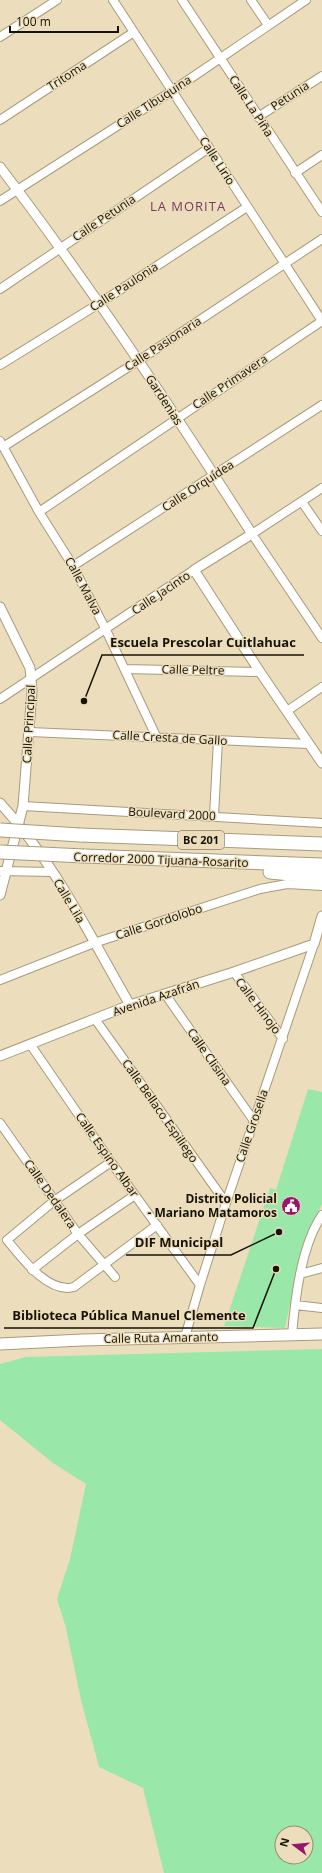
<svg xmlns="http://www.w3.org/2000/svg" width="322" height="1873" viewBox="0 0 322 1873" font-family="'Open Sans',sans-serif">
<rect width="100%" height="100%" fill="#ecdebc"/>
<path fill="#9ae7aa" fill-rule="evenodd" d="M308,1089L322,1092V1204L300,1254L285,1328L224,1326L270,1188L276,1190Z
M322,1349V1873H164L143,1788L99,1767L81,1700L66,1628L57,1599L70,1559L86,1484L53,1463L0,1420V1364L26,1357ZM282,1833H306V1857H282Z"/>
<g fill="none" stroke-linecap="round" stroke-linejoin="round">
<g stroke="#a89b7c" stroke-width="10">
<path id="minor" d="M113,0L322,321
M182,0L322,212
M251,0L268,25
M0,37L57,0
M258,117L322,76
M0,120L134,32
M295,173L322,155
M0,201L172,91L306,0
M0,289L209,148
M0,365L100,303L247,207
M0,441L39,512L73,566L106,630L156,736
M3,447L138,361L322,239
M322,488L252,534L322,638
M302,502L322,531
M39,512L322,321
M73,566L322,405
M125,669L260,672
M0,699L194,570
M287,711L322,687
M30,732L309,744
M23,806L322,823
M214,816L218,740
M0,871L52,872
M234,972L283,1039
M0,980L94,943L260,889L287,884L322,886
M165,994L254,1121
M95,1019L226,1203
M30,1044L111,1162L200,1285
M0,1123L78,1234L115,1277
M111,1162L54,1201L7,1240C22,1258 48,1294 74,1287L157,1225
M32,1270L78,1234L135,1195
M300,1274L322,1268
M295,1305L322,1308
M292,1335C295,1299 301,1246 322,1215
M185,1337L200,1285L226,1203L314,944"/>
</g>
<g stroke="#a89b7c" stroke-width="11">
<path id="tertiary" d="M0,167C90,285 172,409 252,534L194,570L260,672L322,763
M0,607L30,668L32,691L23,806L0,895
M0,803C54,861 90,936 130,1005
M0,1056L130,1005L234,972L314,944L322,916"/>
</g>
<g stroke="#a89b7c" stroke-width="13">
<path id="secondary" d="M0,1344L82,1340L322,1334"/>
</g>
<g stroke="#a89b7c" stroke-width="15">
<path id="trunk" d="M80,835L322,844
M84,856L322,865
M270,872L322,877"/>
</g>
<use href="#minor" stroke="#fff" stroke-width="8"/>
<use href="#tertiary" stroke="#fff" stroke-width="9"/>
<use href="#secondary" stroke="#fff" stroke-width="11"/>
<use href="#trunk" stroke="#fff" stroke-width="13"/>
<g stroke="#a89b7c" stroke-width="15" stroke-linecap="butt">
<path id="trunk-bridge" d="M0,830L80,835
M0,852L84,856"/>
</g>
<use href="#trunk-bridge" stroke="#fff" stroke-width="13"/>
</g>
<defs>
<g id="civic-disc" transform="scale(1)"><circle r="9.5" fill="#97166e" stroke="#ecdebc"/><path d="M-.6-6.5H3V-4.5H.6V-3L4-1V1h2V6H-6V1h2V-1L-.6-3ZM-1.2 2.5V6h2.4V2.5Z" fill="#fff"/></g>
</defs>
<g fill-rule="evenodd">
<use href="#civic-disc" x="291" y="1206"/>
</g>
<g text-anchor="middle" stroke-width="3" stroke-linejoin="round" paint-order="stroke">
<rect fill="#ecdebc" stroke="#574f3d" stroke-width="1" x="178" y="831" width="46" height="18" rx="3"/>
<g font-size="11" font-weight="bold" fill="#171206">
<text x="201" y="844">BC 201</text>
</g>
<g font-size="12" fill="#171206" stroke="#ecdebc">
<text transform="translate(67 76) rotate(-33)" y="4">Tritoma</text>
<text transform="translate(290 96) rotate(-33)" y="4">Petunia</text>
<text transform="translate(154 102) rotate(-33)" y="4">Calle Tibuquina</text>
<text transform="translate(251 106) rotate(57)" y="4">Calle La Piña</text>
<text transform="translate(217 161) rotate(57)" y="4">Calle Lirio</text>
<text transform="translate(104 218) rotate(-34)" y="4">Calle Petunia</text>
<text transform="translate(124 287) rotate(-33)" y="4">Calle Paulonia</text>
<text transform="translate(163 344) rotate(-33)" y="4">Calle Pasionaria</text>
<text transform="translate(230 382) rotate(-34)" y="4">Calle Primavera</text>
<text transform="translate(164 400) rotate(57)" y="4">Gardenias</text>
<text transform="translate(198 486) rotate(-33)" y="4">Calle Orquídea</text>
<text transform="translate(83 586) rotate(62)" y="4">Calle Malva</text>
<text transform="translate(161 593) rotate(-34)" y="4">Calle Jacinto</text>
<text transform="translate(193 670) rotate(1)" y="4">Calle Peltre</text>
<text transform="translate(29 724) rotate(-87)" y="4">Calle Principal</text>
<text transform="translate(170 738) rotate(3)" y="4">Calle Cresta de Gallo</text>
<text transform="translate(172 814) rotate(3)" y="4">Boulevard 2000</text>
<text transform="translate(161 860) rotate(2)" y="4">Corredor 2000 Tijuana-Rosarito</text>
<text transform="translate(69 901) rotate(59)" y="4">Calle Lila</text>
<text transform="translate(159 922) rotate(-18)" y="4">Calle Gordolobo</text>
<text transform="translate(156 998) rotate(-19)" y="4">Avenida Azafrán</text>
<text transform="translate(258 1006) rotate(53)" y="4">Calle Hinojo</text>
<text transform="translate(209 1057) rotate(55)" y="4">Calle Clisina</text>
<text transform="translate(160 1111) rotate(55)" y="4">Calle Bellaco Espiliego</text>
<text transform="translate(252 1126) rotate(-71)" y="4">Calle Grosella</text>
<text transform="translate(107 1155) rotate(55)" y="4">Calle Espino Albar</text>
<text transform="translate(50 1194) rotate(55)" y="4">Calle Dedalera</text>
<text transform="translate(161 1338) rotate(-1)" y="4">Calle Ruta Amaranto</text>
</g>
<g font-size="12" font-weight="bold" fill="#171206" stroke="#ecdebc" text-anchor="end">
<text x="277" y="1203">Distrito Policial<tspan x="277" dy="14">- Mariano Matamoros</tspan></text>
</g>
<g font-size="13" letter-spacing="1" fill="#793a5f" stroke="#ecdebc">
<text x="188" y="211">LA MORITA</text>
</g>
</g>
<path fill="none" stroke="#171206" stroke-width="1.5" d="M84 701L102 655H304M279 1232L231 1255H126M276 1269L253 1328H4"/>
<g fill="#171206" stroke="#ecdebc" stroke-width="1.5">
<circle cx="84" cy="701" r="4"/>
<circle cx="279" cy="1232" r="4"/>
<circle cx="276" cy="1269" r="4"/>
</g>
<g font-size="13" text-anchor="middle" font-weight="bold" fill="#171206" stroke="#ecdebc" stroke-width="3" stroke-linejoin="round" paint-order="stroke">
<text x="203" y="647">Escuela Prescolar Cuitlahuac</text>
<text x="179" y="1247">DIF Municipal</text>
<text x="129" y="1320">Biblioteca Pública Manuel Clemente</text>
</g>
<g transform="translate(294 1845) rotate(286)"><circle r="19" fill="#ecdebc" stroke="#978c73"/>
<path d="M0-3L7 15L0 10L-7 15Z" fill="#97166e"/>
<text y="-6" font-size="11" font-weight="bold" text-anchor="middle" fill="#171206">N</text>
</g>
<path d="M10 26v6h108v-6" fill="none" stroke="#171206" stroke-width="2"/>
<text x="16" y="26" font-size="12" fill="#171206" stroke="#ecdebc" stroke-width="3" paint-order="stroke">100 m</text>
</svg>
